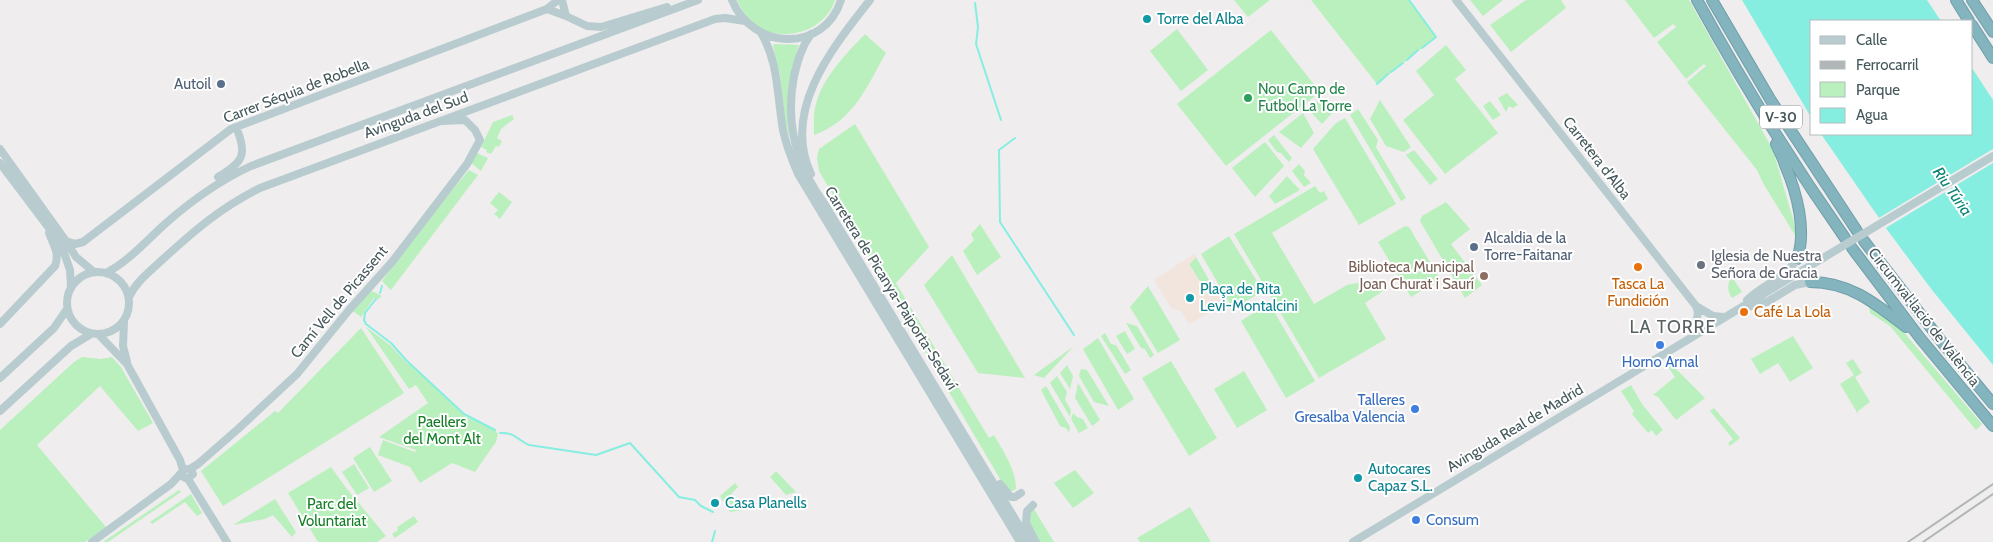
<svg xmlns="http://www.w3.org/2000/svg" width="1993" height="542" viewBox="0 0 1993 542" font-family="Cabin,sans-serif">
<rect width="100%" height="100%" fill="#f0edee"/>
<path fill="#baf0bd" d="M737,0H835C825,32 782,44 755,25C747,19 741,9 737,0Z
M1234,0H1270L1248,17Z
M1311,0H1409L1436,37L1377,84Z
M1470,0H1503L1483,16Z
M1526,0H1561L1566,8L1511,52L1490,25Z
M1625,0H1689L1773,150L1795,226H1797L1798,240L1763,183L1757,170L1687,82L1706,66L1704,64L1686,79L1657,42L1676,27L1673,24L1654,38Z
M1177,29L1208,70L1181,91L1150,51Z
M1271,30L1320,92L1226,166L1177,104Z
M865,34L886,53C867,86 854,121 814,135C814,125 813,113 816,104C823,77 846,54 865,34Z
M774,44L799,45C788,77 786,107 790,141L785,120L780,75L773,46Z
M1446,45L1466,70L1455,79L1498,133L1445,174L1403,120L1434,95L1416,71Z
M1507,93L1518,105L1513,108L1509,106L1506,112L1498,98Z
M1321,99L1332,113L1322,124L1308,109Z
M1380,100L1411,147L1404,152L1386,146L1370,119Z
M1490,101L1501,115L1493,120L1483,106Z
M1358,109L1378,140L1376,147L1406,198L1401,201L1350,115Z
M1303,113L1314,133L1301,148L1279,132Z
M512,115L514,119L501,129L497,138L502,141L499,147L496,146L491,154L486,152L487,150L481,147L493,122Z
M1345,118L1396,204L1359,225L1313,149L1336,123Z
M855,124L929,247L896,283L989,438L994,435C1003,451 1016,469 1016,489L1010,492L1003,484L819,171L817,158L819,149Z
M1274,135L1292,158L1289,162L1281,153L1277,152L1268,140Z
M1265,142L1284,166L1255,197L1232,168Z
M1414,150L1438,179L1430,185L1406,155Z
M477,153L488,158L481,171L471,163Z
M1299,164L1305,171L1304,175L1311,183L1304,187L1292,171Z
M469,170L478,175L391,290L382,281L422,226Z
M1287,176L1300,190L1275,204L1269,196Z
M1315,186L1320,193L1324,191L1328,199L1272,233L1314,304L1347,285L1376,279L1383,291L1365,303L1386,339L1319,378L1234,234Z
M499,192L512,202L500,219L494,214L498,210L490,203Z
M1446,202L1470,229L1451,244L1482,285L1465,298L1420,221L1422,216Z
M980,224L1001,257L977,275L963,251L974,240L971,234Z
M1405,226L1409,227L1440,279L1411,297L1378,242Z
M1229,236L1263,291L1233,309L1201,254Z
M952,255L1025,378L978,373L924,285Z
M1196,257L1213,287L1203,286L1189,264Z
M1732,277L1742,292L1732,298C1727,292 1727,283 1732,277Z
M1148,286L1180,340L1158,353L1130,307Z
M372,291L382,296L377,300L374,298L361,317L353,311L365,296Z
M1269,303L1315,381L1286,398L1241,321Z
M1869,307L1892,321L1901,329L1982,424L1976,430L1890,326L1870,313Z
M1126,323L1137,326L1154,355L1150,358L1145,349L1141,348Z
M366,327L390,345L405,361L442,393L466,417L489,426L494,429L498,434L496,442L475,472L452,463L420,483L410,467L378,455L383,440L415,452L416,450L379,437L428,403L416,385L409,389Z
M361,328L404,393L223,506L201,471L275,411L278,413Z
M1125,331L1135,349L1127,354L1116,336Z
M1105,333L1111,344L1116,345L1131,370L1125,374L1101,336Z
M1793,336L1813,368L1790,382L1778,363L1760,374L1751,359Z
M1098,338L1134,399L1118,410L1083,349Z
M1074,346L1044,378L1034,375Z
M82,357L101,359L112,357L121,367L153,423L138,431L100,386L37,445L106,527L85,542H0V430L74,362Z
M1853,359L1862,373L1855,377L1870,402L1858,411V414L1840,384L1854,375L1846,363Z
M1171,361L1217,438L1189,456L1142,378Z
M1669,362L1705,398L1676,420L1658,397L1653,395L1675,377L1666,364Z
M1067,365L1073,376L1070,389L1060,373Z
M1081,369L1087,370L1109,406L1094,402L1079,376Z
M1244,371L1267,410L1237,428L1214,389Z
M1057,376L1067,392L1065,400L1071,410L1070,417L1050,383Z
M1078,383L1100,420L1092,426L1075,398Z
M1631,385L1642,404L1663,430L1656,436L1652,430L1648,433L1632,414L1634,411L1621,391Z
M1046,386L1070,427L1069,433L1066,428L1060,426L1041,390Z
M1714,408L1740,438L1730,446L1728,443L1733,439L1710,411Z
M1073,413L1077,417L1083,419L1088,428L1079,433L1071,419Z
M370,447L392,481L374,492L353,458Z
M354,464L369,488L357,495L342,472Z
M331,467L347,489L386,536L377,542H318L288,493Z
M1075,470L1094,493L1073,508L1054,483Z
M776,471L796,492L786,495L770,477Z
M735,483L738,487L731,494L743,510L730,512L720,496Z
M179,490L181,492L108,542H103Z
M191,494L202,513L197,516L185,502L152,524L150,522Z
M275,499L296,532L292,537L273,515L265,519L233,525Z
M1190,507L1211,542H1140L1137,538Z
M1034,509L1054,542H1039L1030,528L1029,513Z
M414,516L418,522L395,538L392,534L398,530L397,527Z"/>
<path fill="#f2e5dd" d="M1194,254L1196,257L1189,265L1203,286L1213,287L1224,305L1189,324L1181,311L1172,309L1154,280Z"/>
<path fill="#86eee1" d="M1742,0H1927L1941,21H1812V119Z
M1972,68L1993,100V365L1932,290L1888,231L1821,134H1972Z"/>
<path fill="#f0edee" d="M1993,149V163L1884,229L1877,219Z"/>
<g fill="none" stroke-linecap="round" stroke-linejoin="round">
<path stroke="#86eee1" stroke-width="2" d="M1409,0L1436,37L1422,48
M975,3L978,27L976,44L1001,120
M1407,60L1418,50
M1391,72L1403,63
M1377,84L1388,74
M1015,138L999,150L1000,222L1074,335
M380,293L382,286
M376,299L365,313L364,320L366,324L391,343L406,360L464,414L495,430
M500,433C515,432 517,440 529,445L596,455L630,443L679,497L695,500L701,506L713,512
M712,542L715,531"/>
<g stroke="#6f9faa" stroke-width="12">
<path id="highway" d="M1697,0C1742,82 1791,161 1845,238
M1712,0L1770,99L1857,231
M1956,0L1969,21
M1972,0L1993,32
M1972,25L1993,58
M1776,144C1779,151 1783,158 1785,165C1797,193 1807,231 1797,259
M1864,241L1945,346L1993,404
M1852,248L1920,338L1993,426
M1810,282C1850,282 1875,303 1906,327"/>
</g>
<path stroke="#b8ccd0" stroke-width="8" d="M562,0L566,16L587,26L601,27L667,7
M732,0C752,50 824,54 841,0
M1456,0L1696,306L1713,316L1724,317
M547,9L566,16
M761,33C779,62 777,97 783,130C786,145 792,160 798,174L1020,542
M811,34C801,48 798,60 794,76C785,123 796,165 824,203L1029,542
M0,149L66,241L76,257L94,272
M0,163L61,244L70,270L71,287
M811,174C781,110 833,47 870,0
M218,177C243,162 248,155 236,127
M66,241L75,244L83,242L231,129L547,9L558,0
M67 303a31 31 0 1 1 62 0a31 31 0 1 1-62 0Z
M106,273C129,261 146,241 165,224C192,200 219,181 251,166L698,0
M129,297C136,282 149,272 162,260C195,230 219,209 260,188L715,19L725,18L745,21
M1747,300C1762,285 1785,278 1797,259
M1696,306L1698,312L1696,325L1699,329L1704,330
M1743,308L1767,302L1795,285L1810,282
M124,322L123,346L127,362
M0,324L55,266C60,253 53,244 49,233
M99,335L127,364L180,460L183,470
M0,378L54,328L67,309
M0,411L71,346L91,334
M190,469L198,464L238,429L297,374L349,310L392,262L467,164L480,140L475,130L465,120L442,121
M188,479L227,542
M1000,484L1011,497H1015L1021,493
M1033,505L1027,511L1026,523L1036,542
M92,542L171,484L185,469H191L193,474L188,479L185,478L182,474
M1353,542L1823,258"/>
<use href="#highway" stroke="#84b4be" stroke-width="10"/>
<path stroke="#b0b6b8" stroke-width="2" d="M1908,542L1993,484
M1923,542L1993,494"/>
<path stroke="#b8ccd0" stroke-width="8" d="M1823,258L1993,156"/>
</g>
<g fill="#0f9aa8" stroke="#fff" stroke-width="2">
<circle cx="1147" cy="19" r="5"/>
<circle cx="1190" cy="298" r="5"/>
<circle cx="1358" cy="478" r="5"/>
<circle cx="715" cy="503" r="5"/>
</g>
<g fill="#5c6f8a" stroke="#fff" stroke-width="2">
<circle cx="221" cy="84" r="5"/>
<circle cx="1474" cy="247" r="5"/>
</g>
<circle fill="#2e9e5b" stroke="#fff" stroke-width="2" cx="1248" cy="98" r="5"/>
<circle fill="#6b7280" stroke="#fff" stroke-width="2" cx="1701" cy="265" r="5"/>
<g fill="#e8710a" stroke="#fff" stroke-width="2">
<circle cx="1638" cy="267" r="5"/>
<circle cx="1744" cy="312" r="5"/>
</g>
<circle fill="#8d6e63" stroke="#fff" stroke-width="2" cx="1484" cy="276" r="5"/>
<g fill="#3f7fe0" stroke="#fff" stroke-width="2">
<circle cx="1660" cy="345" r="5"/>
<circle cx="1415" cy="409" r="5"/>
<circle cx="1416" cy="520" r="5"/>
</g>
<g text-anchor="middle" stroke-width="4" stroke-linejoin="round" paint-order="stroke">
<rect fill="#fff" stroke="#7d8a8c" stroke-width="1" x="1760" y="105.5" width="42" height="23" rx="4"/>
<g font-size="14" font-weight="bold" fill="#45585b">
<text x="1781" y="122">V-30</text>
</g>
<g font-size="15" fill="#0d838f" stroke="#fff" text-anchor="start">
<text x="1157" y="24">Torre del Alba</text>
<text x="1200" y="294">Plaça de Rita<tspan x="1200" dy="17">Levi-Montalcini</tspan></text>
<text x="1368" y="474">Autocares<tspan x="1368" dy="17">Capaz S.L.</tspan></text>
<text x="725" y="508">Casa Planells</text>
</g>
<g font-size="15" fill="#4e5e75" stroke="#fff" text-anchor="end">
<text x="211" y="89">Autoil</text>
<text x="1484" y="243" text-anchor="start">Alcaldia de la<tspan x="1484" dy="17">Torre-Faitanar</tspan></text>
</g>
<g font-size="15" fill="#27864d" stroke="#fff" text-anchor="start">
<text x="1258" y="94">Nou Camp de<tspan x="1258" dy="17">Futbol La Torre</tspan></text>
</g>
<g font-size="15" fill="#45585b" stroke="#fff">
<text transform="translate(296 91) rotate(-21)" y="5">Carrer Séquia de Robella</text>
<text transform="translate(416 115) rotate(-20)" y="5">Avinguda del Sud</text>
<text transform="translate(1597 158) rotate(52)" y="5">Carretera d'Alba</text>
<text transform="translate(891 288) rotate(58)" y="5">Carretera de Picanya-Paiporta-Sedaví</text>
<text transform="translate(339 302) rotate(-50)" y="5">Camí Vell de Picassent</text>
<text transform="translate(1924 317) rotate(52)" y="5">Circumval·lació de València</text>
<text transform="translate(1515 428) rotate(-31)" y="5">Avinguda Real de Madrid</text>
</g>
<g font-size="15" fill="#5b616d" stroke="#fff" text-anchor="start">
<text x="1711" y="261">Iglesia de Nuestra<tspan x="1711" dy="17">Señora de Gracia</tspan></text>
</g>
<g font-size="15" fill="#785e54" stroke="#fff" text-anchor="end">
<text x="1474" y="272">Biblioteca Municipal<tspan x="1474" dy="17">Joan Churat i Saurí</tspan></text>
</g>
<g font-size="15" fill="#c56008" stroke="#fff">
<text x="1638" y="289">Tasca La<tspan x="1638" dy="17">Fundición</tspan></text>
<text x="1754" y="317" text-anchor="start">Café La Lola</text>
</g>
<g font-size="15" fill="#366cbe" stroke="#fff">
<text x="1660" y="367">Horno Arnal</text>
<text x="1405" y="405" text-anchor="end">Talleres<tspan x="1405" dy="17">Gresalba Valencia</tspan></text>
<text x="1426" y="525" text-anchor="start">Consum</text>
</g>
<g font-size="15" fill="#147e26" stroke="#fff">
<text x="442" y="427">Paellers<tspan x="442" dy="17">del Mont Alt</tspan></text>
<text x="332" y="509">Parc del<tspan x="332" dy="17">Voluntariat</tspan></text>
</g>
<g font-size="16" font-style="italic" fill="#0b8476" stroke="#fff">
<text transform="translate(1953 191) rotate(55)" y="6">Riu Túria</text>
</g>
<g font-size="18" letter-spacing="1" fill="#5a6163" stroke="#fff">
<text x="1673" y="333">LA TORRE</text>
</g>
</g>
<rect x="1810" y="20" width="162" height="115" fill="#ffffff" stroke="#b5bcbd"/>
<rect x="1820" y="36" width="25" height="8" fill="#b8ccd0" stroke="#b5bcbd"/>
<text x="1856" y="45" font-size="15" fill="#45585b">Calle</text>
<rect x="1820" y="61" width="25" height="8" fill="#b0b6b8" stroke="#b5bcbd"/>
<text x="1856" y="70" font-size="15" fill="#45585b">Ferrocarril</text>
<rect x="1820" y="82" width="25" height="15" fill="#baf0bd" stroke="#b5bcbd"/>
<text x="1856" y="95" font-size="15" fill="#45585b">Parque</text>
<rect x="1820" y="108" width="25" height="15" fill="#86eee1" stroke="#b5bcbd"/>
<text x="1856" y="120" font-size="15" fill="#45585b">Agua</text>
</svg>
